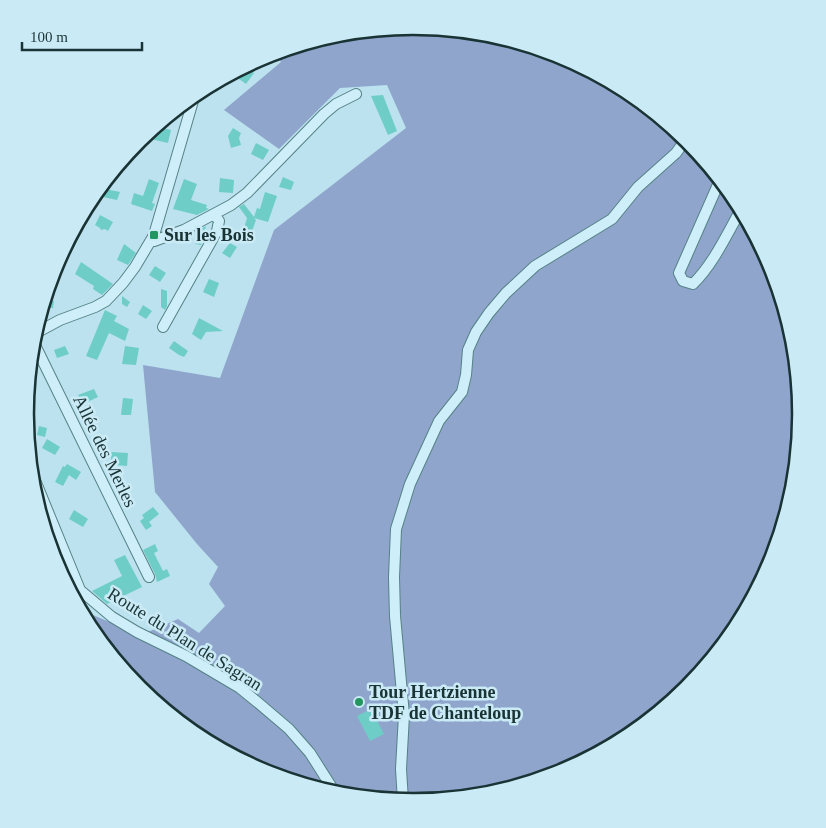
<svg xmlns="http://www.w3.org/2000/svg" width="826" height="828" viewBox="0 0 826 828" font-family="Georgia,serif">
<rect width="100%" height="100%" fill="#bbe2ee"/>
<path fill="#8fa5cc" d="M413,26L489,34L562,56L629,92L688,140L736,199L772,266L794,339L801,414L793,490L771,563L735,630L687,689L628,737L561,773L488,795L413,802L337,794L264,772L197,736L138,688L90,629L83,615L88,613L141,635L178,619L199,633L225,606L209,584L218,567L197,544L155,492L143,365L220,378L274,230L406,128L387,85L340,88L279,149L224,110L281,62L274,53L338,33Z"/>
<path fill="#6fcdc8" d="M245,66L254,73L246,84L231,73Z
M383,95L397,131L388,135L371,96Z
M155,126L171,130L168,143L142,137Z
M233,128L241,133L239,138L241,145L231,148L228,136Z
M256,143L269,150L263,160L251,154Z
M122,160L129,162L126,169L117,166Z
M283,177L294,182L291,190L279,187Z
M220,178L234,180L233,193L219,192Z
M149,179L159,183L152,203L155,204L152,211L131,204L134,193L143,196Z
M184,179L197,184L191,200L207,205L206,208L209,209L197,215L173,209Z
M105,189L120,192L117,200L103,197Z
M265,192L277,196L268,222L254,218L256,220L252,231L244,228L247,218L239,207L244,204L254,217L257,208L260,209Z
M100,215L113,222L108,231L105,229L101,230L100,228L95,225Z
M206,226L201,245L195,244L199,230Z
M230,243L237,247L230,258L222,253Z
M124,244L136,253L128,265L117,260Z
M81,262L113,284L102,295L93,289L94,286L75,274Z
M155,266L166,273L160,282L149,275Z
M209,279L219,283L214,297L203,292Z
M161,289L167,291V306L165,310L161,307Z
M122,296L130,302L127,307L122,304Z
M45,300L54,301L53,308H45Z
M143,305L152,311L146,319L138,314Z
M105,310L117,316L114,321L129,329L125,341L109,333L97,360L86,356Z
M199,318L223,331L206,332L201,340L192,334Z
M174,341L188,351L184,357L179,355L169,348Z
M65,346L69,354L57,358L54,350Z
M125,346L139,348L136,365L122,364Z
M94,389L98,397L83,404L78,395Z
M123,398L133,399L131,415H121Z
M39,426L47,428L45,437L37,435Z
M47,439L60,447L55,455L42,448Z
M111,452L128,453L127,466L115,465V461H111Z
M67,464L81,472L76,480L69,475L63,486L55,482L63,466L65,467Z
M153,507L159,514L149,522L152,526L146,530L140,521L144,518L142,515Z
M74,510L88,519L83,527L69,519Z
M155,544L158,551L154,553L163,571L167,569L170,576L157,582L155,574L143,550Z
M125,555L142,587L107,604L92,591L122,576L114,560Z
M358,698L362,700V708L355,705V700Z
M371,709L384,734L370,741L357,716Z"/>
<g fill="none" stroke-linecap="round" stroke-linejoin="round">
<g stroke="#558285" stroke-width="12">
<path id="street" d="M720,180L679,273L683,281L693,284C713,264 725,238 739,213L742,211
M151,241H154L184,230L231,205L247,193L324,114L336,104L356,94
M163,327L217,231L219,221L215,215
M34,334L60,320L95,307L106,301L123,283L135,267L154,235L195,94
M32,339L149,577
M30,468L80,590L112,617L137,632L186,656L240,688L256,701L289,729L310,753L336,794
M403,801L401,769L404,715L395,616L394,577L396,529L410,484L439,421L462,392L466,375L468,350L476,332L489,313L506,293L535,266L612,219L638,187L676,153L686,139"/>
</g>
<use href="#street" stroke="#ceeff9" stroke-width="10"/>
</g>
<g fill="#24955e" stroke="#caebf6" stroke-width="2">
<rect x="149" y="230" width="10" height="10" rx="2.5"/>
<circle cx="359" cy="702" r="5"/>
</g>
<g text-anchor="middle" stroke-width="5" stroke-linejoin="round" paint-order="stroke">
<g font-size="18" font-weight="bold" fill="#1a3334" stroke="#caebf6" text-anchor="start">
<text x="164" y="241">Sur les Bois</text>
<text x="369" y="698">Tour Hertzienne<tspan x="369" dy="21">TDF de Chanteloup</tspan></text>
</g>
<g font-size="18" fill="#1a3334" stroke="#caebf6">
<text transform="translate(105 451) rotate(64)" y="6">Allée des Merles</text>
<text transform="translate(185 639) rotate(32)" y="6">Route du Plan de Sagran</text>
</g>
</g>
<path d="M0 0H826V828H0ZM34 414a379 379 0 1 1 758 0a379 379 0 1 1-758 0Z" fill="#caebf6" fill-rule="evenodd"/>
<path fill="none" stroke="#1a3334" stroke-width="2.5" d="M34 414a379 379 0 1 1 758 0a379 379 0 1 1-758 0Z"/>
<path d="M22 42v8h120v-8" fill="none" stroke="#1a3334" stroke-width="2.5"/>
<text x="30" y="42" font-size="15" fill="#1a3334" stroke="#caebf6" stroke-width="4" paint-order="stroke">100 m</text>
</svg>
